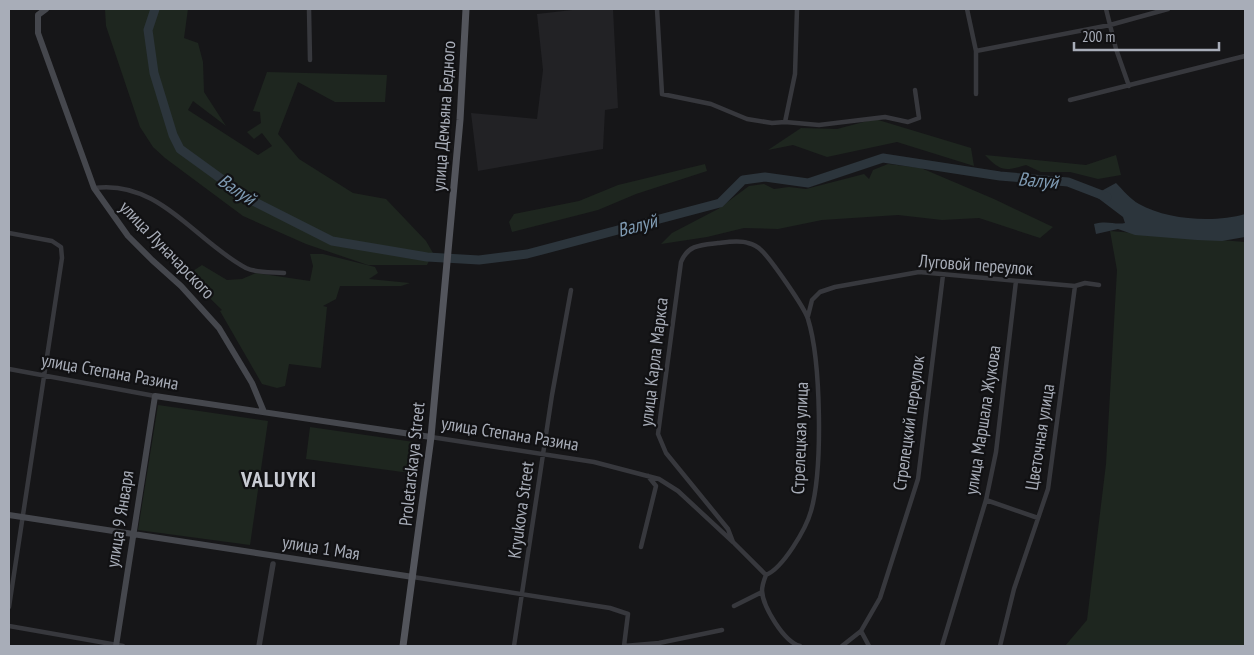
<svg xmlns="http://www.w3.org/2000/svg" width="1254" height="655" viewBox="0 0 1254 655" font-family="'PT Sans Narrow',sans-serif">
<rect width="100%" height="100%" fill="#161618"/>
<path fill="#222225" d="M581,9H613L618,108L605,110L603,149L478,171L471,113L537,119L543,70L537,14Z"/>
<path fill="#1e261f" d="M105,9H188L184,38L198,43L203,62L204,92L226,126L193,101L188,110L258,155L272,146L262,133L254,139L247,132L261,123L260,112L253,111L267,72L387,75L385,102H335L298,82L278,134L299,159L353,193L386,199L426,241L433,253L427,265H368L306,244L243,216L165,158L153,147L140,127L106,26Z
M875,119L971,148L974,166L897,142L827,157L793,145L768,150L801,128L837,129Z
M985,155L1086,165L1116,155L1121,175L1098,179L1070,172H1041L1026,165C1005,171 1001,172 985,155Z
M705,164L707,171L636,194L598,210L512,232L509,222L514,214L579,201L618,185Z
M888,164L921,168L994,199L1053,227L1040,238L979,218L942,220L898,215L822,220L778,229L744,228L707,237L661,244L672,233L718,209L749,186L764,184L774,189L789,187L806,189L864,174L869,179L873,170Z
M1110,231L1245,242V646H1065L1087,620L1106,464L1117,270Z
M310,254H323L375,267L378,273L369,279L410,283L401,286H340L336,299L323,306L327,307L321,368L289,364L285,386L277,388L262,384L220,311L222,310L179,268L182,265L193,271L202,265L227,280L242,279L256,273L310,281L313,266Z
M158,405L268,421L250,545L138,530Z
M310,427L414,442L410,473L306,459Z"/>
<path fill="#2c353c" d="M1116,183C1123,190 1130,199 1139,204C1167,220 1215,223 1245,214V237L1222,241L1197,240L1135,235L1118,229L1096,234L1094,224C1108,220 1114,225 1125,223L1123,217L1094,195Z"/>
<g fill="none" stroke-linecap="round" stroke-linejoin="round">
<path stroke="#2c353c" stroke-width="9" d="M155,9L148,30L154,73L173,135L180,149L249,199L332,241L427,257L479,260L527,254L720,203L743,180L765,177L808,183L883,158L1000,176L1068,182L1107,197"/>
<path stroke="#37383d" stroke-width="4.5" d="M309,9L310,60
M657,9L662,94L711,104L747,119L772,123L785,122L819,125L885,117L908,122L919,118L915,90
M967,9L976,51V94
M1106,9L1116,49L1129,86
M976,51L1110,25L1168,9
M1070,100L1245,56
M785,122L795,74L797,9
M94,188C159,179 195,241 246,268C256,273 272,272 284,273
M9,233L52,241L61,247L62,258L9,607
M808,316L812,300L820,292L835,287L919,272L1075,286L1085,283L1099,285
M9,369L155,396
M431,437L594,462L659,479L678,491L733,542L766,575C764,580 762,586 762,591C763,607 784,642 800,646
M986,500L1038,518
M733,542L728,529L666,453L658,434L681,262C688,245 700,245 718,243C727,242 740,240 748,243C752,244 758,247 761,250C770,258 805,308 808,319C821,361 823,469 811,511C806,529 783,568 766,575
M641,547L656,486L648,476
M413,577L610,608L628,614L624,646
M734,606L762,592
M9,626L123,646
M861,631L869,646
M514,646L552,395L571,290
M624,646L659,643L722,630
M842,646L861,631L880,598L918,479L943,275
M942,646L986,500L996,452L1016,281
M1000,646L1014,589L1048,489L1075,286"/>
<path stroke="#37383d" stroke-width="5.5" d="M259,646L273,564"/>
<path stroke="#45474d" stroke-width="6" d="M46,9L38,15V33L94,188L128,236L152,260L181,286L219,328L252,383L264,412
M9,515L413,577
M116,646L155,396L431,437"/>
<path stroke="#53555c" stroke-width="7" d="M403,646L431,437L460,120L466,9"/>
</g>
<g text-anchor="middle" stroke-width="4.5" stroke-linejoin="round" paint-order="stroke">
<g font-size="18" fill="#a8adb8" stroke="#111113">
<text transform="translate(444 116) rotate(-86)" y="6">улица Демьяна Бедного</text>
<text transform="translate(167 250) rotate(46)" y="6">улица Луначарского</text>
<text transform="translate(976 265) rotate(4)" y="6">Луговой переулок</text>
<text transform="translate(654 362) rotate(-83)" y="6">улица Карла Маркса</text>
<text transform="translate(110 372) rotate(10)" y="6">улица Степана Разина</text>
<text transform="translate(983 420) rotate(-81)" y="6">улица Маршала Жукова</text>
<text transform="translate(909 423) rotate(-82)" y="6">Стрелецкий переулок</text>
<text transform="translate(510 434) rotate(9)" y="6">улица Степана Разина</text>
<text transform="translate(1040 437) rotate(-81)" y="6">Цветочная улица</text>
<text transform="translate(800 438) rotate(-88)" y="6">Стрелецкая улица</text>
<text transform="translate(412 464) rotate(-84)" y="6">Proletarskaya Street</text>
<text transform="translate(521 510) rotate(-82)" y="6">Kryukova Street</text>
<text transform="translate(120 519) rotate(-81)" y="6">улица 9 Января</text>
<text transform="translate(321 548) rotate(9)" y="6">улица 1 Мая</text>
</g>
<g font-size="19" font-style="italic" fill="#7f9bb3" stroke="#111113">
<text transform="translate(1038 180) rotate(5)" y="7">Валуй</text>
<text transform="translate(237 189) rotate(34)" y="7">Валуй</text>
<text transform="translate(637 225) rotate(-15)" y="7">Валуй</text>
</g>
<g font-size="22" font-weight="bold" letter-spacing="1" fill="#c9ccd4" stroke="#111113">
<text x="279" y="487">VALUYKI</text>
</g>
</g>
<rect width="1254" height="655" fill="none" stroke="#a8adb8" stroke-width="20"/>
<path d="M1074 42v8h145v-8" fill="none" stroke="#a8adb8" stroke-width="2.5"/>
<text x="1082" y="42" font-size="15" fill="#a8adb8" stroke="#111113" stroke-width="4" paint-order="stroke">200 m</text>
</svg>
